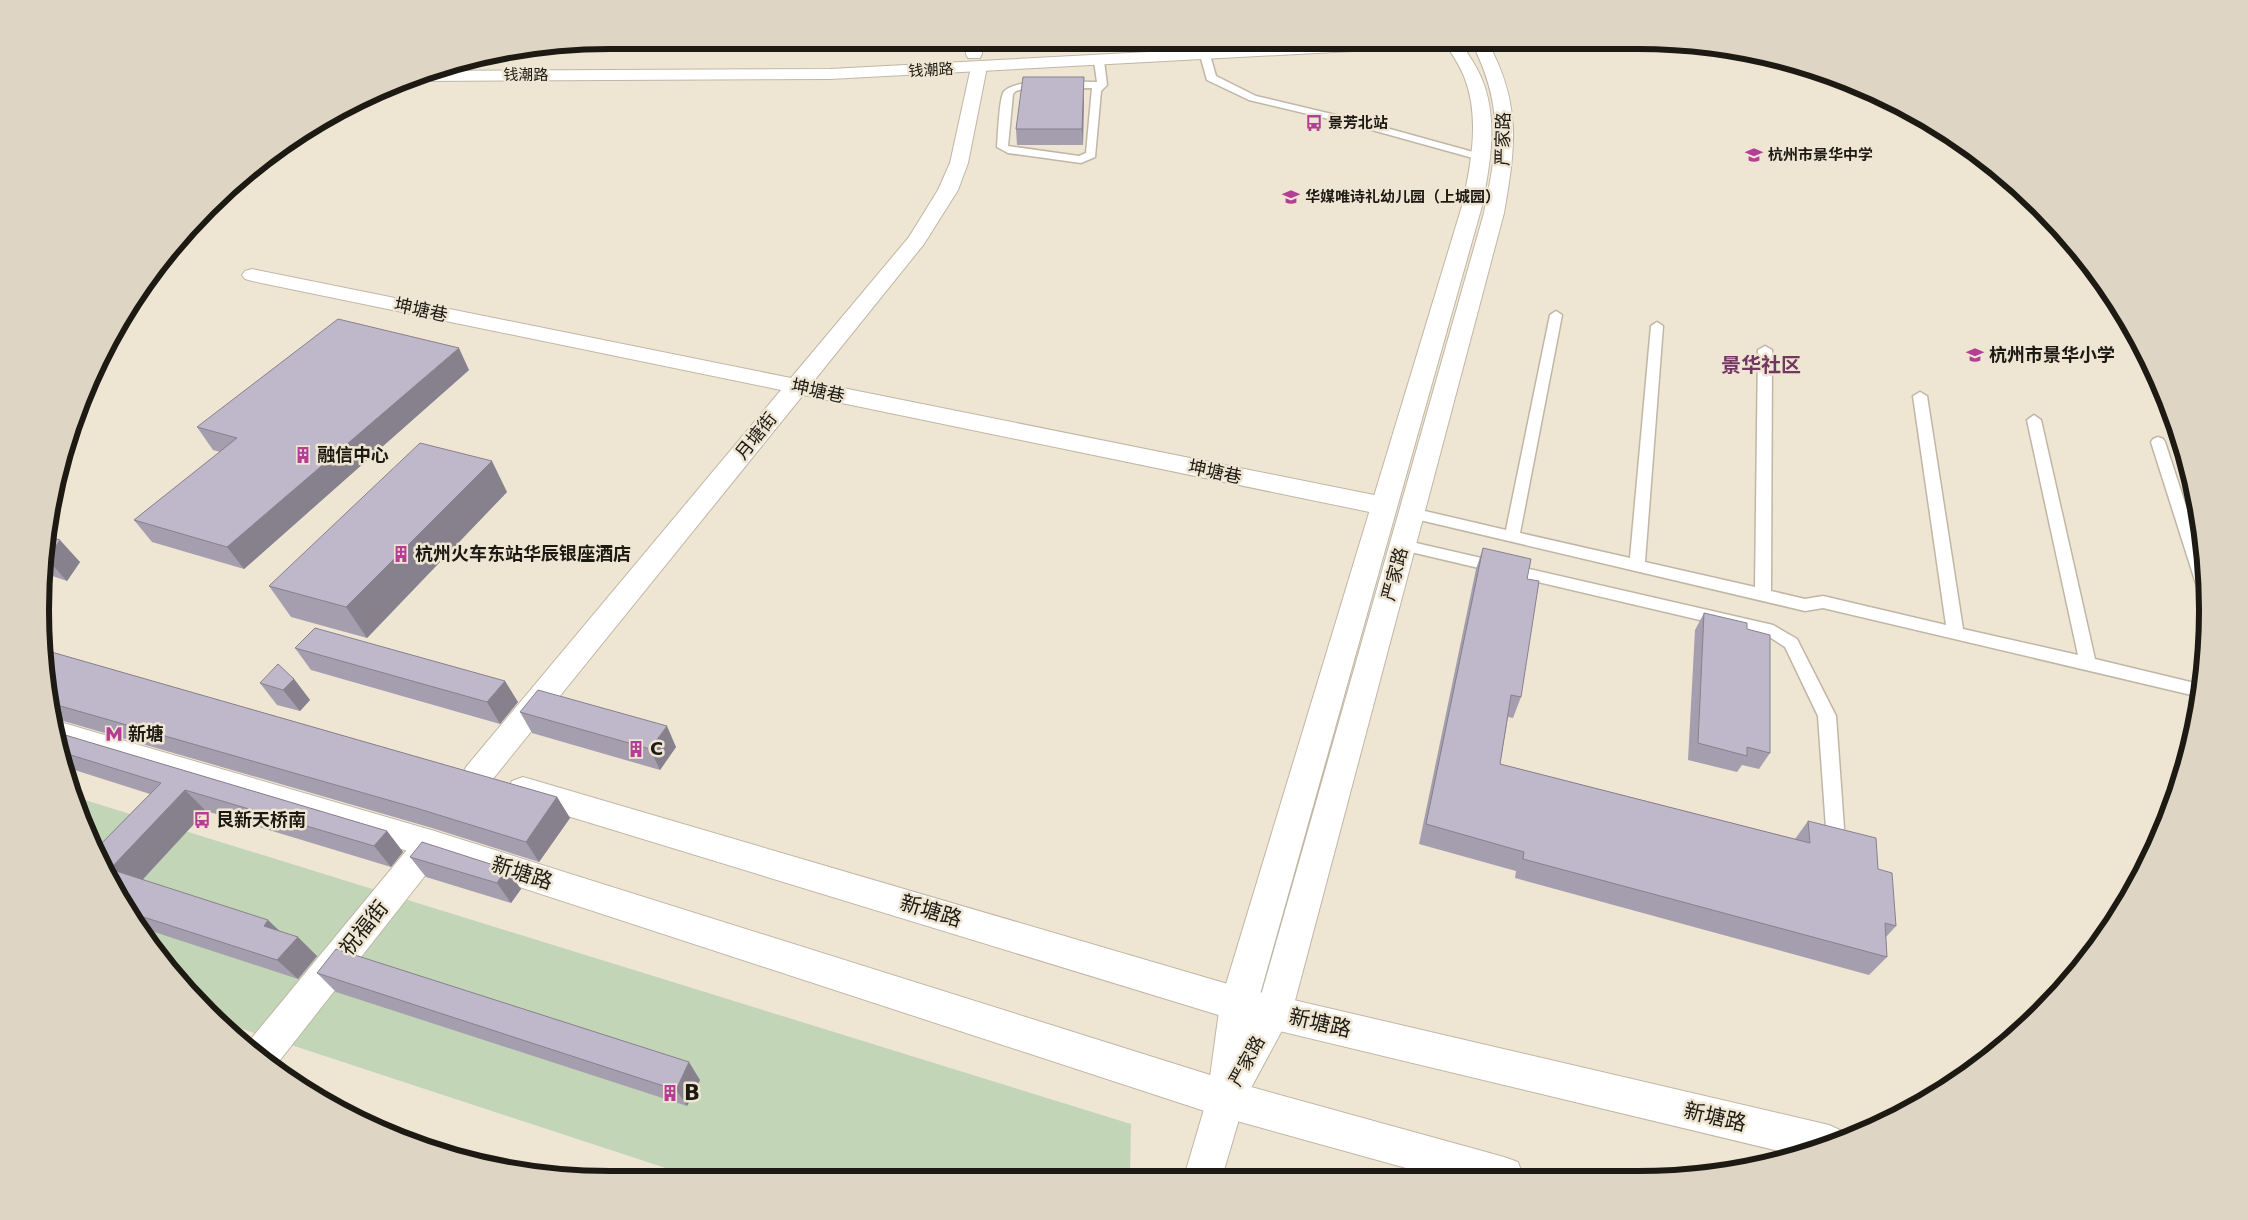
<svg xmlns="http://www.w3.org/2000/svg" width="2248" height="1220" viewBox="0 0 2248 1220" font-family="'DejaVu Sans','Noto Sans SC',sans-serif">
<rect width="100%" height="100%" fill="#efe5d3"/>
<path fill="#c2d5b7" d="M72,796L1131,1124L1130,1177L696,1178L221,1022C208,1010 193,999 182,986C137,937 94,859 72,796Z"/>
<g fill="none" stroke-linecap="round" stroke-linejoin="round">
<g stroke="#c0b6a5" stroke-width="3">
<path id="service" d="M1205,52L1210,55L1216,76L1256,96L1361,121L1484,155L1485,157L1480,160L1354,125L1249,100L1207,80L1200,55Z
M1099,58L1104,61L1107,85L1101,91L1095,157L1081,163L1008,153L997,147C998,134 999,103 1003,93C1011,77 1079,82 1097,82L1094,61ZM1092,88L1086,153L1079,156L1008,146L1013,94L1016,91L1023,89Z
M1556,311L1562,315L1520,533L1630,558L1651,326L1657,322L1663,326L1645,562L1755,587L1758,350L1765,346L1772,350L1771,591L1805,599L1823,596L1946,625L1913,396L1920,392L1927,396L1963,629L2078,655L2027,420L2034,415L2041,420L2095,659L2203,685L2200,697L1823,608L1805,611L1407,517L1404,513L1407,509L1412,508L1506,530L1550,315Z
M2158,437L2163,439L2165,442L2205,564L2206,596L2200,594L2198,590L2151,442L2153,439Z
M1403,540L1773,625L1797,639L1836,716L1844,828L1842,834L1835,836L1828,834L1826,828L1818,716L1785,647L1768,636L1398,549L1395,545L1398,541Z"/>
</g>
<g stroke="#c0b6a5" stroke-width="2">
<path id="minor" d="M965,40H981L982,54L980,58H968L966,54Z
M979,62L985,63L987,67L968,163L958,190L924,244L813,382L1384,497L1393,500L1397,506L1393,512L1384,515L803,395L488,785L477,789L466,785L462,776L466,767L781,390L252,281L245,279L242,275L245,271L252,269L791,378L909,237L938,190L950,163L971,67L973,63Z
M431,830L442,834L447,844L442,854L273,1069L263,1062L246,1045L420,834Z"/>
</g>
<g stroke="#c0b6a5" stroke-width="2">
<path id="tertiary" d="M1444,41H1460C1467,53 1476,65 1481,77C1499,118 1490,165 1482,206L1255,1012L1258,1006L1484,213C1498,144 1504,106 1471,41H1487C1521,103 1516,145 1504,213L1292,1012L1245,1099L1222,1177H1184L1207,1099L1220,1004L1462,206C1471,165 1480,119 1465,79C1460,65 1451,53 1444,41Z"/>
</g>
<g stroke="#c0b6a5" stroke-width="2">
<path id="secondary" d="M1357,41H1454L1452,44L1446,46L830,79L415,81L408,79L425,71L830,69Z
M53,720L431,830L1226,1080L1504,1157L1518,1162L1523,1176H1435L1226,1118L431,858L57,745Z
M523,777L1238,987L1829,1125L1842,1131L1846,1139L1791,1154L1238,1021L512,799L507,790L512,781Z"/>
</g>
<use href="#service" fill="#fff" fill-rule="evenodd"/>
<use href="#minor" fill="#fff" fill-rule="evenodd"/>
<use href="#tertiary" fill="#fff" fill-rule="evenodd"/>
<use href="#secondary" fill="#fff" fill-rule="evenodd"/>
</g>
<path fill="#a49eae" d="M1084,77L1083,145H1017L1016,129Z
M469,370L244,569L152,542L134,520L220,452L213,450L197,427Z
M507,492L367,638L291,617L269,586Z
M47,536L80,562L67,581L41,572Z
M1483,548L1527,579L1521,697L1513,718L1508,717L1500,764L1795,839L1808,821L1878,869L1896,926L1886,937L1887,957L1869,975L1515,878L1516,871L1419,844L1476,569Z
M1704,613L1747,629L1770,753L1759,769L1742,765L1737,772L1688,760L1695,630Z
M295,648L518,702L500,724L311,670Z
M41,649L557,797L570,818L539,862L432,828L53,718Z
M294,679L310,700L300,711L277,705L260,683Z
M520,712L676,747L660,770L532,733Z
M55,732L387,831L403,852L391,867L206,811L142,879L280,931L317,956L298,979L136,926L95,850L150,794L62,766L59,757Z
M410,857L506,869L521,889L511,903L426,877Z
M317,973L700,1080L687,1106L336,992Z"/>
<path fill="#86818d" d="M1084,77V92L1083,145L1082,129Z
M459,348L469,370L244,569L227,547Z
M492,461L507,492L367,638L346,607Z
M60,540L80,562L67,581L47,559Z
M294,679L310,700L300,711L283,690Z
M505,681L518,702L500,724L487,702Z
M667,726L676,747L660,770L650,749Z
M185,790L206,811L134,889L110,869Z
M557,797L570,818L539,862L526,842Z
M387,831L403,852L391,867L374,846Z
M506,869L521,889L511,903L497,883Z
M268,920L288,939L264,926Z
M298,937L317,956L298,979L277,960Z
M689,1062L700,1080L687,1106L676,1090Z"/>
<path fill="#bfb8ca" stroke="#86818d" d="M1023,77H1084L1082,129H1016Z
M338,319L459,348L227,547L134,520L237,438L197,427Z
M420,443L492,461L346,607L269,586Z
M47,536L60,540L47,559L44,558Z
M1483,548L1531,559L1527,579L1539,581L1521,697L1511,695L1500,764L1810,843L1808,821L1876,838L1878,869L1892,873L1896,926L1885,923L1887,957L1523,859L1524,852L1426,824Z
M1704,613L1747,623V629L1770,635V753L1747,747V756L1698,743Z
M315,628L505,681L487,702L295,648Z
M41,649L557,797L526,842L416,808L50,703Z
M278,664L294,679L283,690L260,683Z
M538,690L667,726L650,749L520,712Z
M55,732L387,831L374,846L185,790L110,869L268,920L264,926L298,937L277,960L128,912L95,850L161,783L58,751Z
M422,842L506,869L497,883L410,857Z
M336,949L689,1062L676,1090L317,973Z"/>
<defs>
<g id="bus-bare" transform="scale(1.35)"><path d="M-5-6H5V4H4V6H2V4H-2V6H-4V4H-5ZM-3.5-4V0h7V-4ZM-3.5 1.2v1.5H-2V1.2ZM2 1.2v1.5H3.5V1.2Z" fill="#b43e95" stroke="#efe5d3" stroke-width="2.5" paint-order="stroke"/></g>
<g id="school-bare" transform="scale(1.35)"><path d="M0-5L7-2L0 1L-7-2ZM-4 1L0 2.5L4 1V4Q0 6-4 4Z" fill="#b43e95" stroke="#efe5d3" stroke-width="2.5" paint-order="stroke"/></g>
<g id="building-bare" transform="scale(1.35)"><path d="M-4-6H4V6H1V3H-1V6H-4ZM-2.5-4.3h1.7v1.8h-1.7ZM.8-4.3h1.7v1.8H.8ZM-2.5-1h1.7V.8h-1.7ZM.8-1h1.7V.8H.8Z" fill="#b43e95" stroke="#efe5d3" stroke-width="2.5" paint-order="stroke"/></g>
<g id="metro-bare" transform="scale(1.35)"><path d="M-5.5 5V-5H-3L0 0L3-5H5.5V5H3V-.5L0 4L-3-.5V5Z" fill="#b43e95" stroke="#efe5d3" stroke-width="2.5" paint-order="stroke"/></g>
</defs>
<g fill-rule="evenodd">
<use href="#bus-bare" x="1314" y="123"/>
<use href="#school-bare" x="1754" y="155"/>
<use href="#school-bare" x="1291" y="197"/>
<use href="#school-bare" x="1975" y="355"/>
<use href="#building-bare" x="303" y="455"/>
<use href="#building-bare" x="401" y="554"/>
<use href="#metro-bare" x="114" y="734"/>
<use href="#building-bare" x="636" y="749"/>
<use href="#bus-bare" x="202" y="820"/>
<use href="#building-bare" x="670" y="1093"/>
</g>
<g text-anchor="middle" stroke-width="5" stroke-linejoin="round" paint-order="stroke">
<g font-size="15" fill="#1d1913" stroke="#efe5d3">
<text transform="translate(931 70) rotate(-3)" y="5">钱潮路</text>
<text x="526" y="80">钱潮路</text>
</g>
<g font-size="15" font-weight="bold" fill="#1d1913" stroke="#efe5d3" text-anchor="start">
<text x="1328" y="128">景芳北站</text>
<text x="1768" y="160">杭州市景华中学</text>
<text x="1305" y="202">华媒唯诗礼幼儿园（上城园）</text>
</g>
<g font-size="18" fill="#1d1913" stroke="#efe5d3">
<text transform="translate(1503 139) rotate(-89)" y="6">严家路</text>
<text transform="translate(421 310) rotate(12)" y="6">坤塘巷</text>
<text transform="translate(818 391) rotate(12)" y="6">坤塘巷</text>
<text transform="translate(756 436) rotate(-51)" y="6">月塘街</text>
<text transform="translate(1215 472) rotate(12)" y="6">坤塘巷</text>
<text transform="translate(1395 574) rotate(-75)" y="6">严家路</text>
<text transform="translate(1247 1061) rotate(-61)" y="6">严家路</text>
</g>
<g font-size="18" font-weight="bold" fill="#1d1913" stroke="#efe5d3" text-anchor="start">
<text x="1989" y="361">杭州市景华小学</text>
<text x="317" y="461">融信中心</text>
<text x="415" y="560">杭州火车东站华辰银座酒店</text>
<text x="128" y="740">新塘</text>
<text x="650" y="755">C</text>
<text x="216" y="826">艮新天桥南</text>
</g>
<g font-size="20" font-weight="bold" fill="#723760" stroke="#efe5d3">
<text x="1761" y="372">景华社区</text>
</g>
<g font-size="21" fill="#1d1913" stroke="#efe5d3">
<text transform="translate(522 873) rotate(18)" y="7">新塘路</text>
<text transform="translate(931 911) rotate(17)" y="7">新塘路</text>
<text transform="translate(364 928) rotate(-51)" y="7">祝福街</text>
<text transform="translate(1320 1023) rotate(13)" y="7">新塘路</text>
<text transform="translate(1715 1117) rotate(13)" y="7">新塘路</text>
</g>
<g font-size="21" font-weight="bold" fill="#1d1913" stroke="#efe5d3" text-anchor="start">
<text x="684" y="1100">B</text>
</g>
</g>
<path d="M0 0H2248V1220H0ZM610 49H1638A561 561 0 0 1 2199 610V610A561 561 0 0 1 1638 1171H610A561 561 0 0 1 49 610V610A561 561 0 0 1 610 49Z" fill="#ded5c4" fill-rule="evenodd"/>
<path fill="none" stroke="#1d1913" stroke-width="6" d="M610 49H1638A561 561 0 0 1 2199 610V610A561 561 0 0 1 1638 1171H610A561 561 0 0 1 49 610V610A561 561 0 0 1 610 49Z"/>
</svg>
